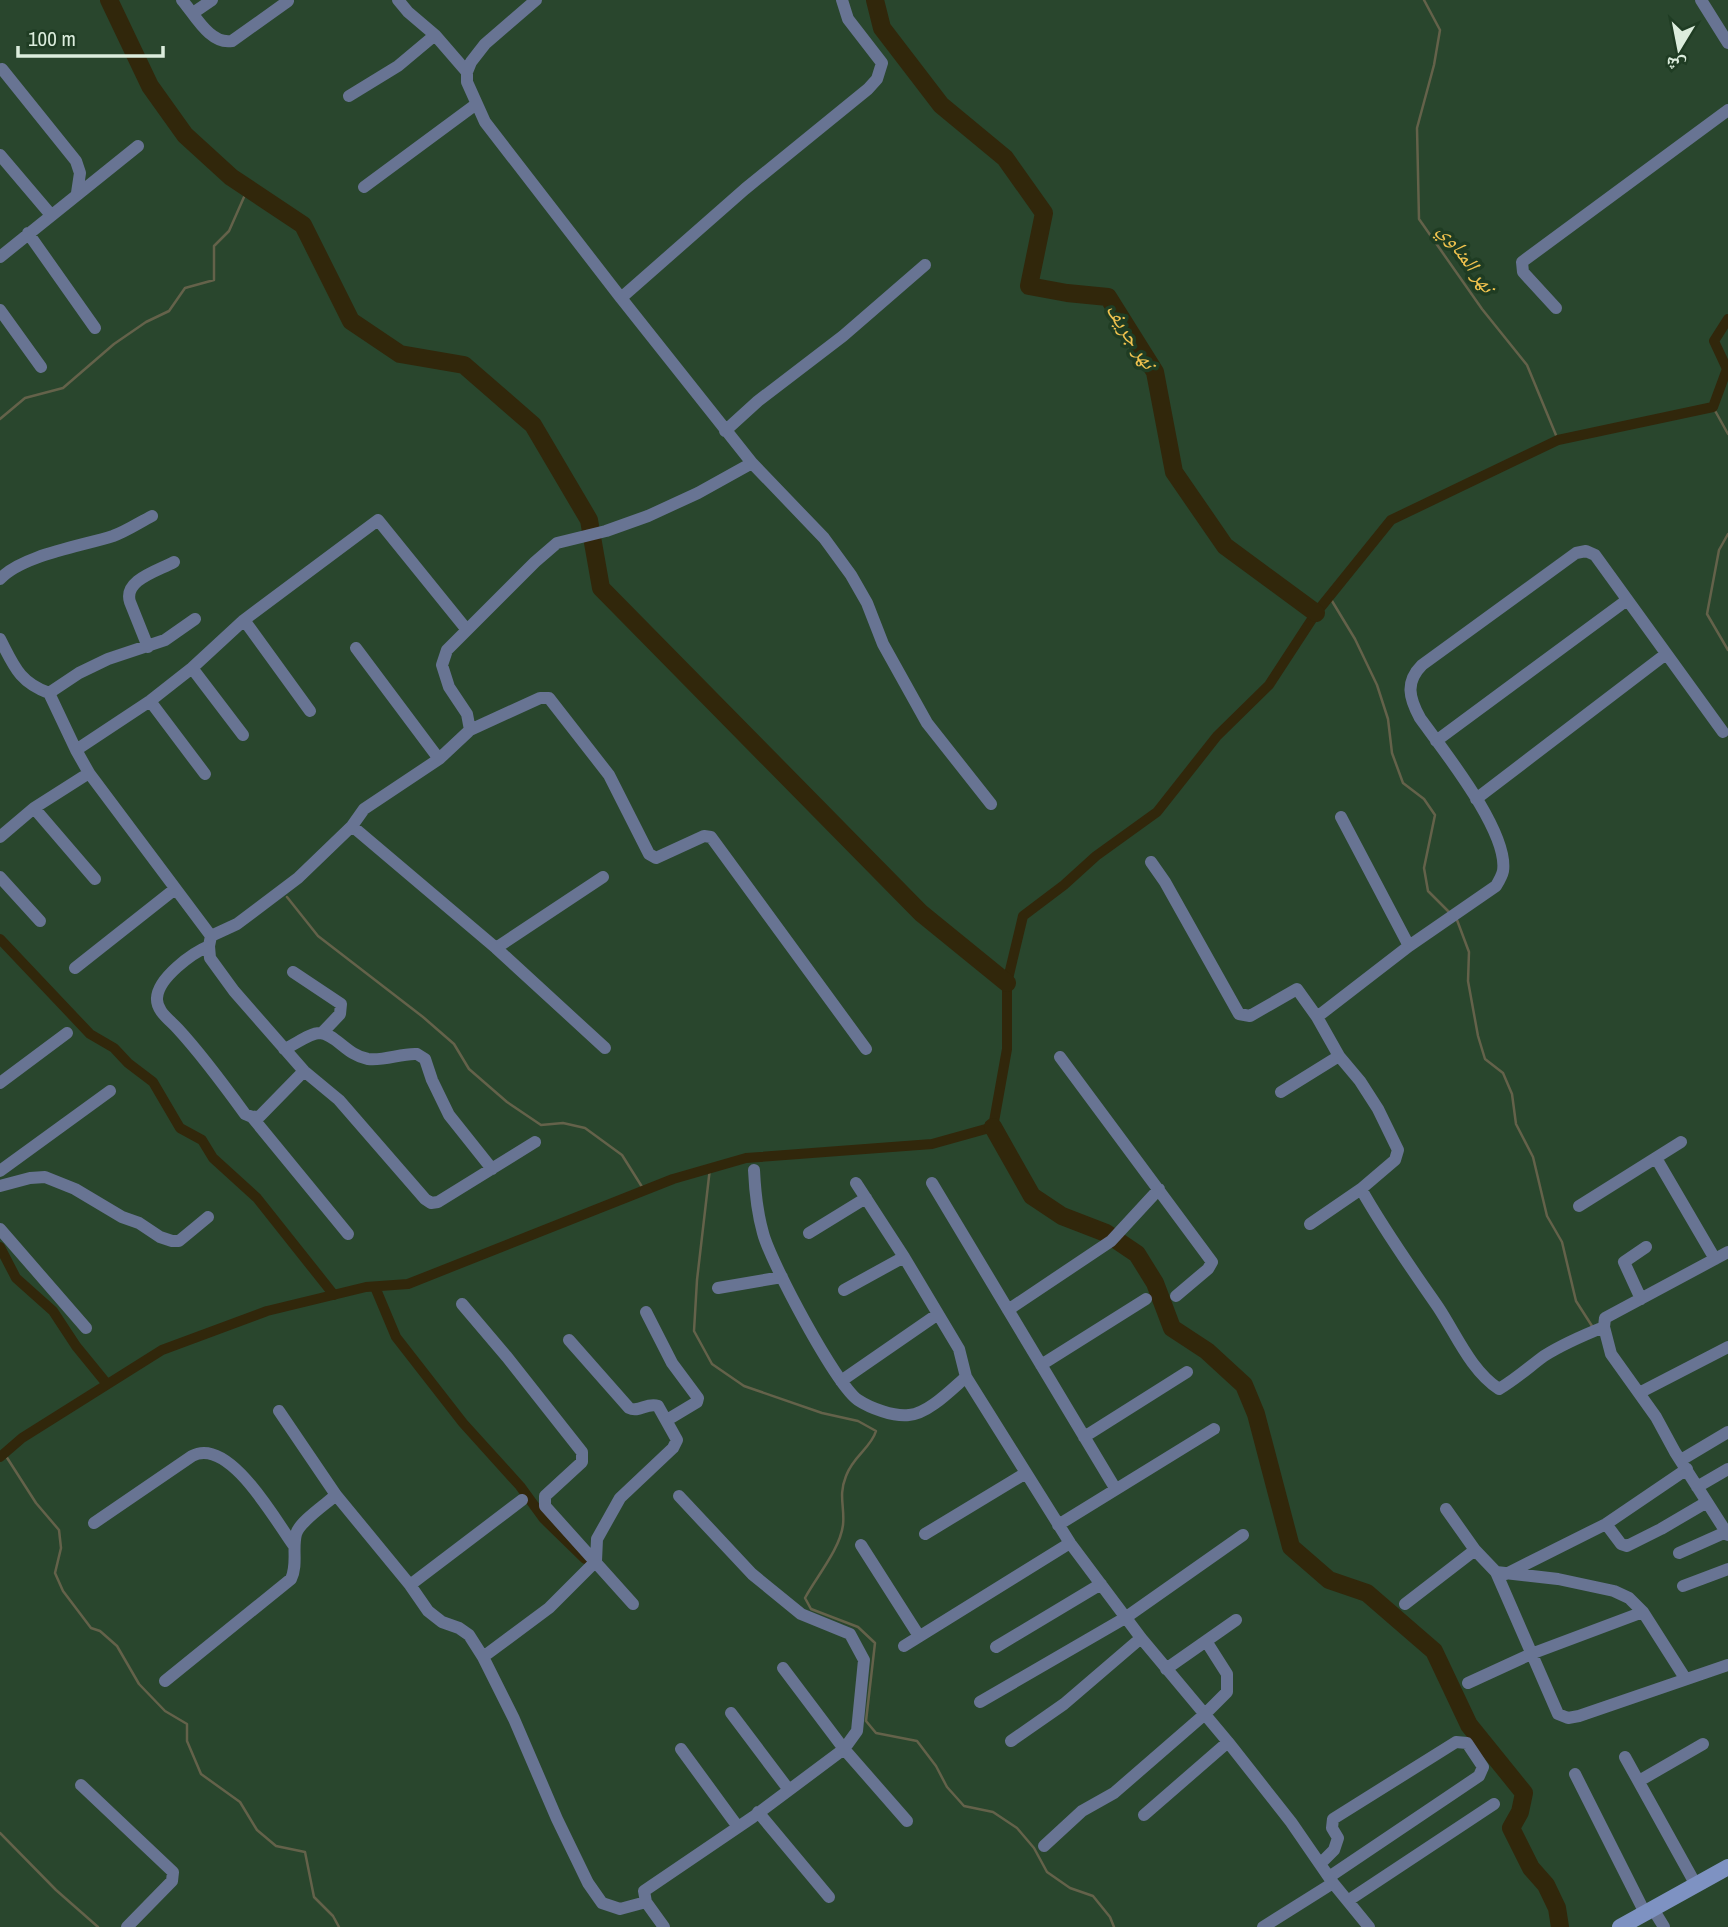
<svg xmlns="http://www.w3.org/2000/svg" width="1728" height="1927" viewBox="0 0 1728 1927" font-family="'Archivo Narrow','Noto Naskh Arabic',sans-serif">
<rect width="100%" height="100%" fill="#29462d"/>
<g fill="none" stroke-linecap="round" stroke-linejoin="round">
<path stroke="#64624a" stroke-width="2.5" d="M1424,0L1440,30L1434,65L1417,128L1419,219L1482,309L1527,365L1558,440
M1713,407L1728,434
M0,419L25,398L63,388L114,344L146,322L169,311L185,288L214,280V246L229,231L248,188
M1728,534L1719,550L1707,614L1728,650
M1329,596L1355,639L1377,685L1388,719L1392,753L1403,783L1424,799L1435,815L1424,868L1428,891L1450,913
M287,897L318,936L423,1017L454,1044L469,1069L507,1102L541,1125L563,1123L585,1128L622,1155L644,1190
M1457,920L1469,952L1468,981L1478,1036L1485,1059L1503,1073L1512,1094L1516,1124L1533,1157L1547,1216L1562,1242L1576,1301L1592,1326
M710,1168L697,1280L694,1331L712,1364L744,1386L822,1413L858,1421L876,1431C871,1448 853,1456 846,1476C838,1496 845,1507 843,1525C840,1549 817,1576 805,1598L811,1609L858,1627L875,1643L866,1721L876,1733L917,1741L936,1766L947,1787L964,1806L993,1812L1017,1828L1034,1848L1047,1872L1070,1888L1093,1896L1110,1917L1114,1927
M4,1453L36,1503L59,1530L61,1548L55,1573L63,1591L91,1628L100,1631L117,1646L139,1684L165,1711L187,1724V1741L201,1774L240,1802L257,1830L276,1846L305,1852L314,1897L333,1916L339,1927
M0,1833L56,1890L98,1927"/>
<path stroke="#31270b" stroke-width="10" d="M0,939L90,1034L114,1048L128,1063L153,1082L180,1128L202,1140L213,1158L257,1198L334,1295
M0,1247L16,1278L53,1311L76,1346L107,1384
M375,1287L396,1337L463,1423L520,1486L544,1519L585,1559
M0,1457L22,1438L162,1350L267,1311L366,1287L408,1284L673,1179L746,1158L932,1144L993,1127L1007,1049V983L1023,916L1064,885L1096,856L1157,812L1217,736L1269,685L1316,613L1391,520L1558,440L1713,407L1727,369L1714,341L1728,319"/>
<path stroke="#31270b" stroke-width="18" d="M109,0L150,86L185,135L231,177L303,225L351,321L400,354L464,365L533,425L589,520L601,588L921,913L1007,983
M875,0L882,28L941,105L1005,158L1044,213L1029,286L1067,293L1108,297L1155,372L1174,472L1225,546L1316,613
M993,1127L1032,1196L1062,1216L1106,1233L1137,1254L1155,1283L1172,1328L1207,1351L1244,1385L1256,1414L1291,1547L1329,1580L1367,1593L1434,1651L1469,1725L1524,1793L1520,1812L1511,1828L1531,1868L1546,1885L1557,1908L1560,1927"/>
<path stroke="#687493" stroke-width="12" d="M182,0C195,15 210,45 232,41L288,1
M398,0L408,12L435,35L467,72
M536,0L485,44L471,62L467,72V82L485,122L621,298
M1701,0L1728,43
M193,13L212,0
M2,69L76,161L80,173L77,193
M349,96L398,66L435,35
M0,155L51,215
M364,187L475,105
M28,233L95,328
M0,257L138,146
M1556,308L1523,272L1522,262L1728,110
M0,310L41,367
M725,431L758,401L843,336L925,265
M752,463L824,538L851,575L867,603L883,644L927,723L991,804
M0,579C22,555 82,546 113,536C127,531 140,522 152,516
M244,620L310,711
M467,630L535,562L557,543L606,531L648,516L698,493L752,463L621,298L745,189L868,89L877,79L882,63L848,19L842,0
M0,639C14,666 19,682 49,693L76,750
M148,647L130,602C123,580 158,571 174,562
M356,648L439,759
M192,668L243,735
M49,693L79,673L108,659L165,640L195,619
M150,701L205,774
M470,730L540,698H549L609,775L649,854L656,858L704,836L711,837L866,1049
M1436,741L1627,600
M1476,799L1666,654
M34,808L95,879
M1341,817L1409,946
M352,826L496,948L605,1048
M0,837L34,808L89,773L211,936L237,924L298,878L352,826L364,809L439,759L470,730L467,714L449,687L442,665L447,650L467,630L378,520L244,620L192,668L150,701L76,750L89,773
M1151,862L1165,882L1239,1014L1250,1016L1297,989L1317,1017L1339,1056L1360,1081L1378,1109L1398,1150L1395,1160L1361,1189
M0,877L40,921
M211,936L209,946L210,958L234,991L304,1071L339,1100L425,1199L431,1203L438,1202L535,1142
M209,946C192,953 158,978 157,998C156,1011 170,1020 178,1029C202,1055 224,1085 245,1114L252,1117L260,1116L304,1071
M496,948L603,877
M75,968L175,889
M293,972L341,1004L340,1014L322,1033
M1317,1017L1409,946L1496,886C1499,881 1502,876 1503,871C1509,832 1443,750 1420,718C1409,698 1405,682 1422,665L1576,553L1586,551L1595,555L1723,732
M284,1049C295,1045 309,1033 320,1033C336,1034 346,1055 368,1059C385,1061 401,1053 417,1054L425,1059L432,1080L449,1115L492,1169
M1060,1057L1212,1262L1208,1269L1176,1296
M0,1083L67,1033
M1281,1092L1339,1056
M252,1117L348,1234
M1656,1158L1715,1259
M754,1170C755,1191 757,1212 763,1233C770,1261 836,1385 858,1400C870,1408 894,1417 909,1415C928,1414 952,1389 966,1377
M0,1171L110,1091
M856,1183L904,1257L959,1349L966,1377L1070,1543L1141,1638L1228,1742L1291,1822L1333,1883L1369,1927
M932,1183L1115,1488
M0,1186L30,1178L45,1177L75,1189L122,1217L139,1223L160,1237L172,1241H179L208,1217
M1579,1206L1681,1142
M1310,1224L1361,1189C1384,1230 1411,1268 1438,1307C1456,1334 1471,1371 1499,1389C1516,1379 1529,1367 1544,1356C1563,1344 1584,1335 1604,1327
M0,1229L86,1328
M809,1233L866,1198
M1728,1252L1605,1318L1604,1327L1611,1354L1656,1417L1675,1452L1728,1535
M718,1288L782,1277
M844,1290L904,1257
M1641,1299L1624,1262L1646,1247
M462,1304L507,1357L582,1452V1462L545,1496V1506L633,1604
M1008,1310L1111,1241L1159,1189
M646,1312L672,1363L698,1398L697,1402L667,1420
M1041,1365L1146,1299
M841,1381L938,1314
M1639,1393L1728,1347
M279,1411L336,1495L410,1585L428,1611L442,1622L459,1628L469,1635L483,1657L514,1719L557,1819L588,1883L602,1903L620,1909L646,1902L664,1927
M1084,1437L1187,1372
M1681,1460L1728,1432
M1697,1487L1728,1469
M1446,1509L1475,1550L1496,1572L1558,1579L1614,1591L1629,1598L1643,1612L1685,1678
M94,1523L192,1456C229,1436 275,1520 294,1546
M1606,1524L1621,1544L1627,1546L1661,1529L1707,1502
M1058,1525L1214,1429
M925,1534L1026,1473
M861,1545L919,1636
M1679,1553L1726,1532
M1496,1572L1558,1714L1568,1718L1579,1716L1728,1665
M1506,1574L1606,1524L1687,1469
M410,1585L522,1500
M1683,1586L1728,1569
M1405,1604L1475,1550
M904,1646L1070,1543
M996,1647L1101,1584
M483,1657L549,1608L596,1561L597,1539L620,1498L673,1448L677,1440L658,1406C647,1402 639,1413 629,1408L569,1340
M783,1668L844,1749L907,1821
M1166,1669L1236,1620
M165,1681L291,1579C298,1564 292,1549 296,1534C299,1522 326,1504 336,1495
M1468,1683L1531,1654L1643,1612
M980,1702L1125,1618L1243,1535
M731,1713L789,1790
M1011,1741L1064,1704L1141,1638
M681,1749L738,1827
M1625,1757L1696,1885
M1575,1774L1645,1913
M1639,1781L1703,1744
M81,1785L173,1872L172,1881L127,1927
M758,1812L829,1897
M1144,1815L1228,1742
M1044,1846L1082,1811L1114,1793L1205,1714L1227,1692V1674L1206,1641
M1320,1864L1334,1850L1338,1838L1332,1828L1333,1819L1456,1742L1467,1743L1483,1767L1479,1776L1329,1877
M1349,1900L1494,1804
M646,1902L644,1891L753,1817L844,1749L857,1731L864,1660L850,1634L801,1614L752,1574L679,1496
M1653,1909L1664,1927
M1263,1927L1333,1883"/>
<path stroke="#7e92c2" stroke-width="16" d="M1620,1927L1728,1867"/>
</g>
<g text-anchor="middle" stroke-width="7" stroke-linejoin="round" paint-order="stroke">
<g font-size="21" font-style="italic" fill="#f1c34f" stroke="#1f3c23">
<text transform="translate(1467 258) rotate(54)" y="7">نهر المناوي</text>
<text transform="translate(1131 336) rotate(57)" y="7">نهر جريف</text>
</g>
</g>
<g transform="translate(1679 49) rotate(190)" stroke="#1f3c23" stroke-width="5" paint-order="stroke">
<path d="M0-5L12 26L0 18L-12 26Z" fill="#dceddd"/>
<text y="-10" font-size="19" font-weight="bold" text-anchor="middle" fill="#dceddd">ش</text>
</g>
<path d="M18 46v10h145v-10" fill="none" stroke="#dceddd" stroke-width="3.5"/>
<text x="28" y="46" font-size="21" fill="#dceddd" stroke="#1f3c23" stroke-width="5" paint-order="stroke">100 m</text>
</svg>
